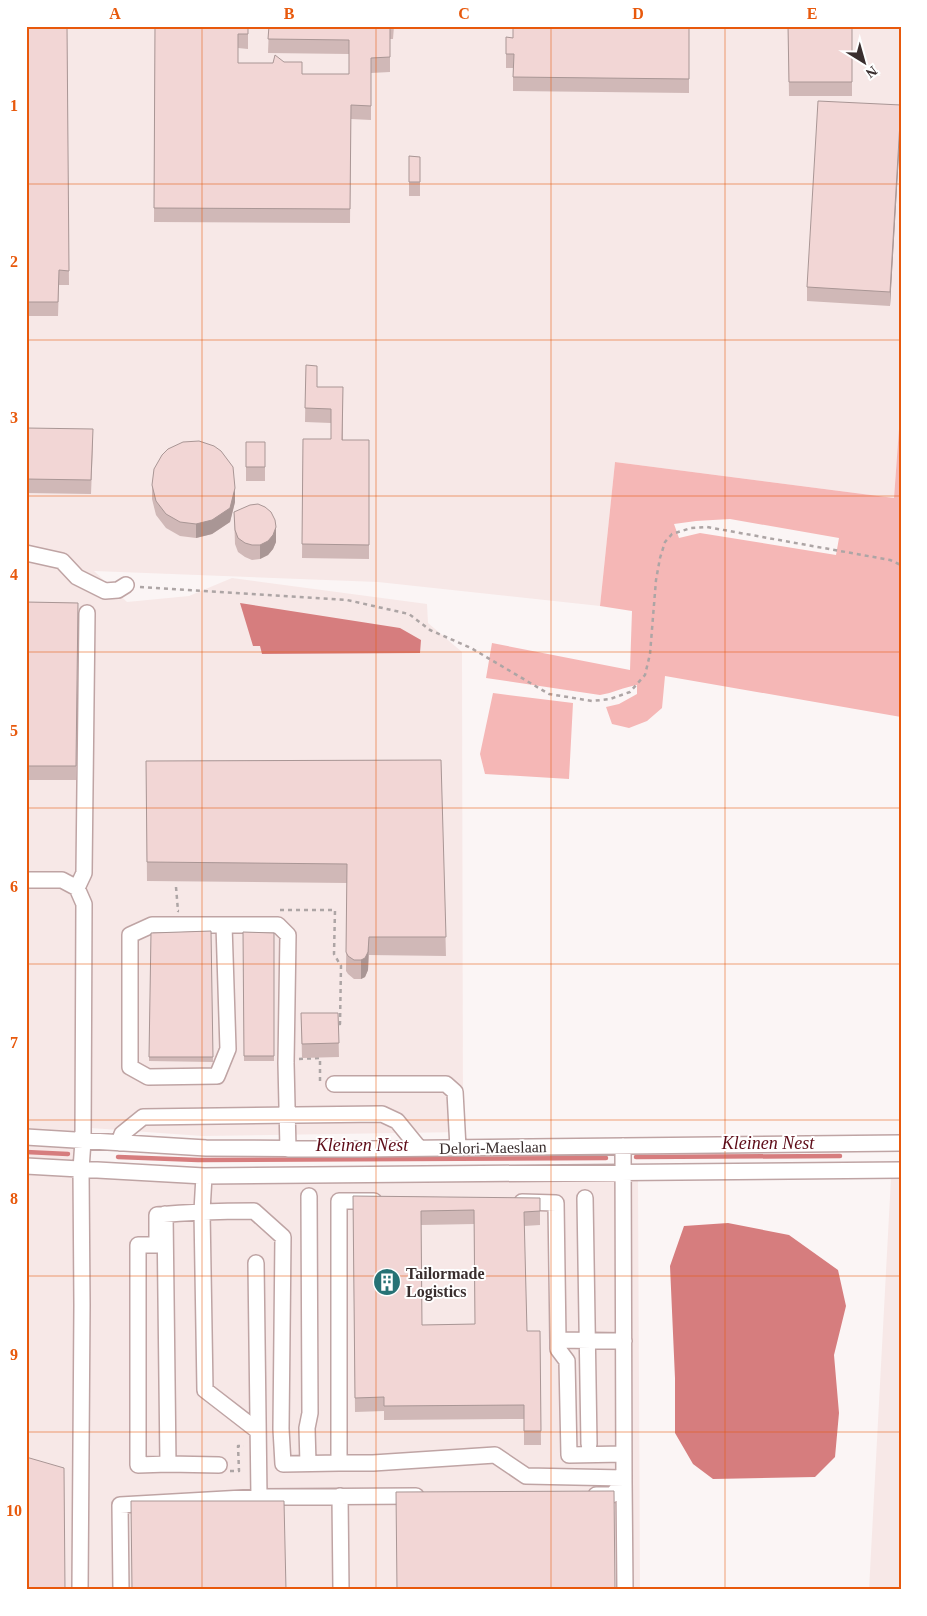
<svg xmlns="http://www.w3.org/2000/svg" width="927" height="1616" viewBox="0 0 927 1616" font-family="Georgia,serif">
<rect width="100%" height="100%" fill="#fbf5f5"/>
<path fill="#f7e8e7" d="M26,26H901V401L894,498L615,462L600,606L378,582L94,571L127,602L189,596L232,578L427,604L428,623L462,652L463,1132L202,1136L91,1128L89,1173L638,1181L640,1590H26Z
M891,1178H901V1590H869Z"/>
<path fill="#f5b7b6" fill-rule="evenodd" d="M901,401V717L665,676L662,708L647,721L629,728L612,724L606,707L619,704L637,694V685C624,687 613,693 600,695L486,678L492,643L630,670L632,611L600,606L615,462L894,498ZM730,519L839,538L836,555L700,533L679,538L674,524L696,521Z
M493,693L573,703L569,779L485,774L480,754Z"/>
<path fill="#d67d7e" d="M240,603L400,628L421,640L420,653L262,654L260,646H253Z
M728,1223L789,1235L838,1270L846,1306L834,1355L839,1413L835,1457L815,1477L713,1479L693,1464L675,1433V1378L670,1266L684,1226Z"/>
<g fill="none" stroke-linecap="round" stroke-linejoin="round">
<path stroke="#d67d7e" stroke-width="4.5" d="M26,1152L68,1154
M118,1157L198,1160L606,1158
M636,1157L840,1156"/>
<g stroke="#bfa4a4" stroke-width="18">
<path id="minor" d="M26,553L62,561L77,577L105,591L118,590L126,585
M26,880H62L77,888
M224,925L228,1049L217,1076L148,1077L130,1067V935L152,925H278L288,935L286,1063L288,1149
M334,1084H446L455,1092L458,1148
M26,1137L206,1148L360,1149L901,1143
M119,1143L122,1134L143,1117L382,1114L397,1121L419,1148
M26,1166L204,1176L901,1170
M204,1176L202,1211L205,1390L258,1431
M585,1198L589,1444
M522,1202L556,1203L558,1340L624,1341
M165,1214L168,1464L138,1465V1245H157V1215C189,1212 221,1211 254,1211L283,1237L281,1429L283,1464L339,1463V1201H374
M256,1263L259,1497L416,1496
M558,1340V1349L567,1361L569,1455L624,1454
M339,1463H373L495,1455L526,1476L624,1478
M168,1464L219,1465
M308,1464L307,1428L310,1413L309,1196
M624,1482L625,1590
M596,1495H612L624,1482L623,1146
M340,1496L341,1590
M80,1590L82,1305L81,1169L83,1141L84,904L77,888L84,873L87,613
M121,1590L120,1505L259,1497"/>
</g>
<path stroke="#ada5a5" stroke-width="2.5" stroke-dasharray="4 4" stroke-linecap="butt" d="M140,587L347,600L409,614L430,630L471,648L549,694L592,701L610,699L630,692L645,675L650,654L656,580L660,558L665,542L672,534L691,528L707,527L890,560L901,565
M176,887L178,911H179
M280,910H335L334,954L341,966L340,1024H337
M299,1059L320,1058V1081
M230,1471H239L238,1446H244"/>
<use href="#minor" stroke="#fff" stroke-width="15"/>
</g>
<path fill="#d0b8b7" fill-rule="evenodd" d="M26,26H67L69,285H59L58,316H26Z
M155,26H248V49L238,48V63L302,74H349V54L268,53L269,26H394L393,39H390V72L371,73V120L351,119L350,223L154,222Z
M689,26V93L513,91V68H506V37L513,38Z
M788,26H852V96H789Z
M901,120L890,306L807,301V287Z
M409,156L420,157V196H409Z
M306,365L317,387H343V440H369V559L302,558L303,439H331V423L305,422Z
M26,428L93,443L91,494L26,493Z
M246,442H265V481H246Z
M152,485L235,502L230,522L212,534L196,538L180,536L166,528L156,515L152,499Z
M234,512L276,542L273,549L268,555L260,559L252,560L245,557L238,552L235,544Z
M26,602L78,603L76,780H26Z
M441,760L446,956L369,955L368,970L365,977L361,979H354L348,974L346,971L347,883L147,881L146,761Z
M211,931L213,1062L149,1061L151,933Z
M243,932L274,933V1061H244Z
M301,1013H338L339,1057L302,1058Z
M353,1196L540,1198V1225L524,1226L527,1331H540L541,1445H524V1419L384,1420V1411L355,1412ZM474,1224L475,1324L422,1325L421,1225Z"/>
<path fill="#a99695" d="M901,105V120L890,306V292Z
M235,488V502L230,522L212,534L196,538V524Z
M276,527V542L273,549L268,555L260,559V545Z
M369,937L368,970L365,977L361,979V960Z"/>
<path fill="#f2d6d5" stroke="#a99695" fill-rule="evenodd" d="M26,26H67L69,271L59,270L58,302H26Z
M155,26H248V34H238V63H273L275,55L284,62H302V74H349V40L268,39L269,26H390V57L371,58V106L351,105L350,209L154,208Z
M513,26H689V79L513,77L514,54H506V37L513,38Z
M788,26H852V82H789Z
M818,101L901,105L890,292L807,287Z
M409,156L420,157V182H409Z
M306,365L317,366V387H343L342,440H369V545L302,544L303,439H331V409L305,408Z
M26,428L93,429L91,480L26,479Z
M199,441L214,446L221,451L233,467L235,488L230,508L212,520L196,524L180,522L166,514L156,501L152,485L154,469L162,455L168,449L183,442Z
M246,442H265V467H246Z
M258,504L265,507L271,512L275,520L276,527L273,535L268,541L260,545H252L245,543L238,538L235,530L234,512L250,505Z
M26,602L78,603L76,766H26Z
M441,760L446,937H369L368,952L365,958L361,960H354L348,956L346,952L347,864L147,862L146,761Z
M211,931L213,1057H149L151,933Z
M243,932L274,933V1056H244Z
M301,1013H338L339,1043L302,1044Z
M353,1196L540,1198V1211L524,1212L527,1331H540L541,1431H524V1405L384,1406V1397L355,1398ZM474,1210L475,1324L422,1325L421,1211Z
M26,1457L64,1468L65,1590H26Z
M614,1491L615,1590H397L396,1492Z
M131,1501H284L286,1590H132Z"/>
<path fill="none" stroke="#e8590c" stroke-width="1" stroke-opacity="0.55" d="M202,26V1590M376,26V1590M551,26V1590M725,26V1590M26,184H901M26,340H901M26,496H901M26,652H901M26,808H901M26,964H901M26,1120H901M26,1276H901M26,1432H901"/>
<defs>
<g id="building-disc" transform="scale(1.4375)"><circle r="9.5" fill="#277275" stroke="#fff"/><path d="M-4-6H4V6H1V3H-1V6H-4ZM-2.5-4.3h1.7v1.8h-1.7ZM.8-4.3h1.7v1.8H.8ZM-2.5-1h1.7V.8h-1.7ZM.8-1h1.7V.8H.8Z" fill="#fff"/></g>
</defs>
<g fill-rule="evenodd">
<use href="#building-disc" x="387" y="1282"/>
</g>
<g text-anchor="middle" stroke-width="4" stroke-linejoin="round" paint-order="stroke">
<g font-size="16" fill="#392e2e" stroke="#fff">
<text transform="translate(493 1147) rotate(-1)" y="6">Delori-Maeslaan</text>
</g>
<g font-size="16" font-weight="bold" fill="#392e2e" stroke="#fff" text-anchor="start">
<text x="406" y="1279">Tailormade<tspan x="406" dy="18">Logistics</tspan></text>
</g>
<g font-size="18" font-style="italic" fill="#5d0b17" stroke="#fff">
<text x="768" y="1149">Kleinen Nest</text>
<text x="362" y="1151">Kleinen Nest</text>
</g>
</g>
<rect width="927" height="1616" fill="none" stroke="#ffffff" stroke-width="55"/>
<g transform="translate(864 62) rotate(143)" stroke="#ffffff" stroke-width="4" paint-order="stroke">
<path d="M0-4L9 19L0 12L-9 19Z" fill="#392e2e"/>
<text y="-8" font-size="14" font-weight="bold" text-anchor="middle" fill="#392e2e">N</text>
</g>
<rect x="28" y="28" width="872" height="1560" fill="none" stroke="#e8590c" stroke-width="2"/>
<g font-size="16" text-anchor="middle" font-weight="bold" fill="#e8590c">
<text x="115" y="19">A</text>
<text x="289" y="19">B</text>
<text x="464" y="19">C</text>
<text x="638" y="19">D</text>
<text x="812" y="19">E</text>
<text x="14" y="111">1</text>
<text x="14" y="267">2</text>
<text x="14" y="423">3</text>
<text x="14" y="580">4</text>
<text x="14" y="736">5</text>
<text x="14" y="892">6</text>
<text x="14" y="1048">7</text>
<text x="14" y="1204">8</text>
<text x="14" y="1360">9</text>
<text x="14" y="1516">10</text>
</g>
</svg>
